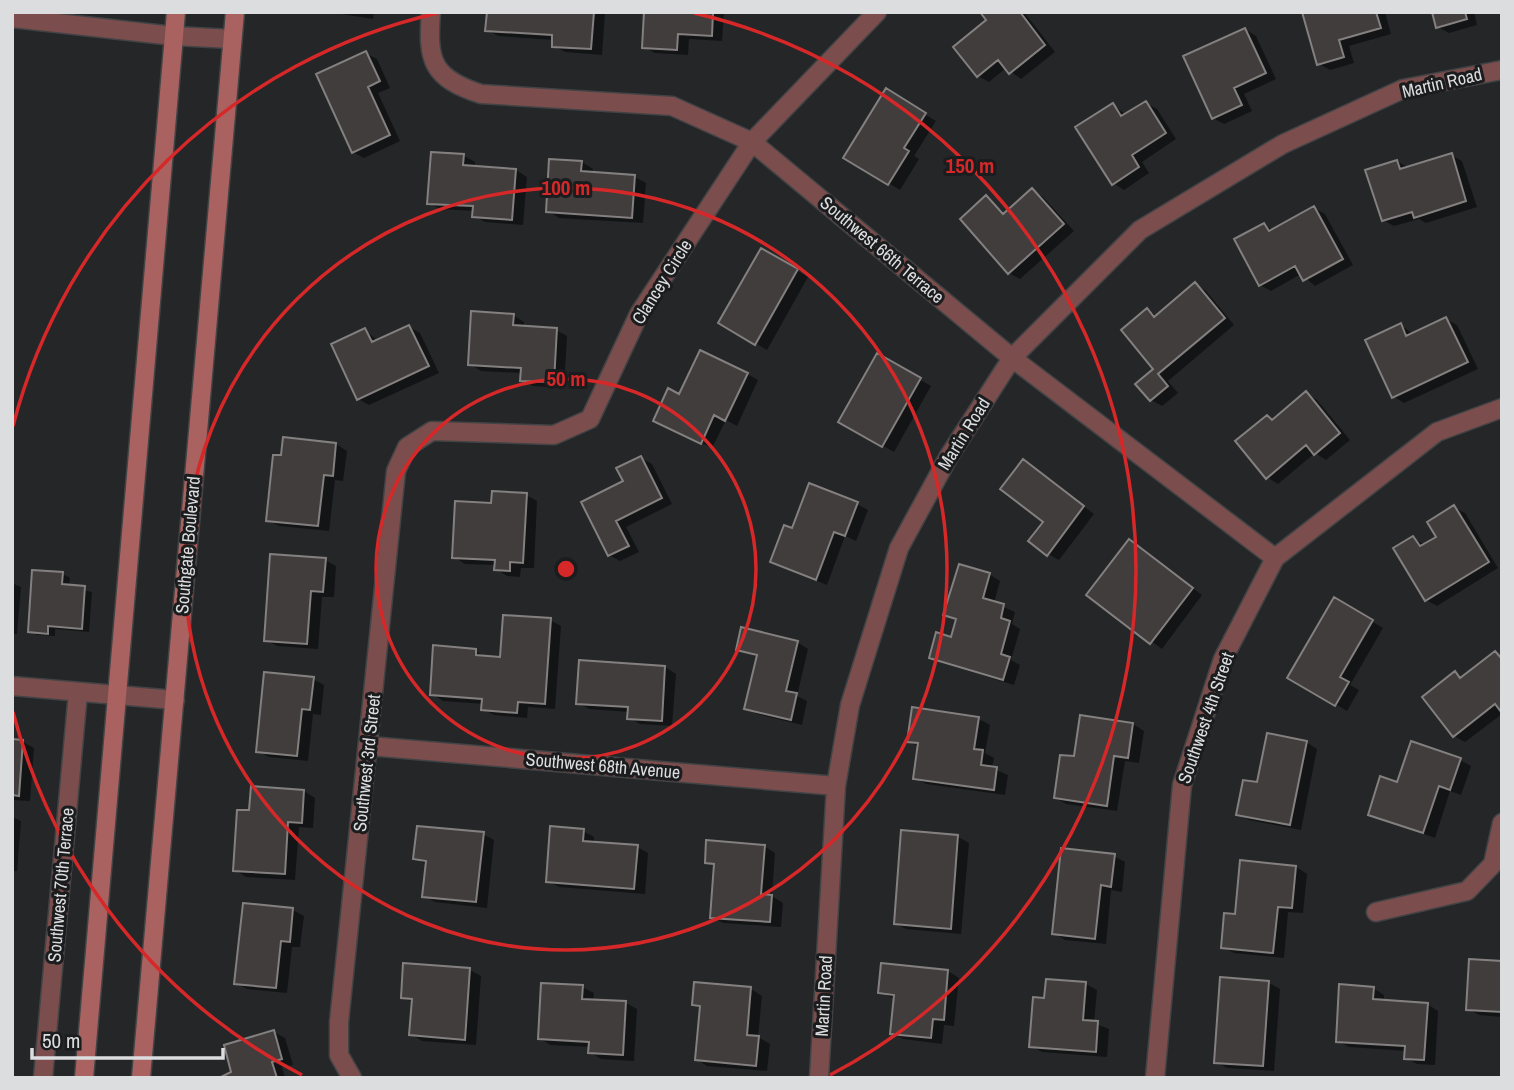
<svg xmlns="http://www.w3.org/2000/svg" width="1514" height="1090" viewBox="0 0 1514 1090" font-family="'Archivo Narrow',sans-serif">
<rect width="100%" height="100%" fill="#242628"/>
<path fill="#0007" d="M329,12H374L373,19Z
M489,12H605L602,55L565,52L554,46V40L498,36L487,30Z
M645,12H724L722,41L689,39L688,55L655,53L644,47Z
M982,12H1024L1055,52L1021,79L1006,68L989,82L978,76L989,21Z
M1304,12H1385L1391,34L1349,46L1354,63L1330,70L1319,64Z
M1434,12H1474L1477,25L1449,33L1438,27Z
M1245,29L1256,36L1276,79L1244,94L1252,111L1224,124L1213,118Z
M365,53L377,59L390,88L378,93L400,141L364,158L353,152Z
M886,91L936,121L914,156L919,159L900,190L846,157Z
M1146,103L1157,109L1176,139L1142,162L1149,173L1124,190L1113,183V105L1126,115Z
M1451,155L1462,161L1477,207L1426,223L1419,219L1394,226L1383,220L1397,161L1409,168Z
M464,156L475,162L474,168L516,170L527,177L523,225L485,222L474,216V211L440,209L429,203Z
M582,162L593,169L592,174L635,177L646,183L643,223L559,218L548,211Z
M1032,190L1043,197L1074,231L1020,279L1009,273L962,219L987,198L1006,214Z
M1314,208L1325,214L1353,265L1315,286L1301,274L1271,291L1260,285L1264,225L1274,231Z
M762,250L808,277L767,350L720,322Z
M1195,284L1206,291L1234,325L1168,381L1178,393L1162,406L1151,400L1155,369L1147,310L1157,316Z
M513,315L524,322V328L556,330L567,336L564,388L533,386L522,380L523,373L481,371L470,364Z
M1446,319L1457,325L1478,369L1404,403L1393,396L1401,325L1413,334Z
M409,327L420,333L439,373L369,405L358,399L365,330L378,341Z
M877,355L931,386L894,452L840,421Z
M747,374L758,380L737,426L726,420L712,448L666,426L680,396Z
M1306,393L1317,400L1350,440L1326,460L1315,453L1278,484L1267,477L1268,417L1274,421Z
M336,444L347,451L343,481L335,480L329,531L279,526L268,520L282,457Z
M641,458L652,464L672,504L626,527L639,552L620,561L609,555L583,503L625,482Z
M1023,461L1094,514L1059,560L1048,554L1045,521Z
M526,495L537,501L534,568H521L520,577L507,576L496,569V565L465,564L454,557L493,505Z
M857,504L868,510L856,541L845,536L827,585L772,562L793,530Z
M1454,507L1465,513L1498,568L1437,606L1426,600L1413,538L1425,545L1438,537Z
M1140,548L1202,595L1162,649L1089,595Z
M325,560L336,566L334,597H322L318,649L277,646L266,640Z
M63,574L70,578L69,587L92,592L89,632L55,629V636L37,635L30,631Z
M989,574L1000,581L994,603L1015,612L1012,624L1020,629L1011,660L1020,665L1014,685L942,663L931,657L952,639L957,621L946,614Z
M12,583L21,587L17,634H12Z
M1335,599L1383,628L1350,685L1359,690L1347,711L1290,677Z
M550,620L561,626L555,709L528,707L527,718L494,715L483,709L484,704L443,701L432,694L475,651L487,657L501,659Z
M797,642L808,649L797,696L807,701L802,725L757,714L746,708L758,657L738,649Z
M1495,653L1502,656V714L1465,742L1454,736L1455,673L1463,678Z
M665,667L676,674L672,726L640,724L629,718V712L589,709L578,703Z
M313,679L324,685L321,715L313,714L308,761L269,757L258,751Z
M914,709L979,719L990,725L985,753L994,758L992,768L1008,775L1005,795L926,784L915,778L919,747L909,741Z
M1133,724L1144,731L1139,763L1125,761L1117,811L1066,804L1055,797L1075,758Z
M12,741L23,742L34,748L30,801L12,800Z
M1306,742L1317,749L1301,830L1249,820L1238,814L1259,785Z
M1460,760L1471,766L1461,795L1450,791L1435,838L1370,814L1398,784Z
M304,791L315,798L313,828L299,827L295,880L246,877L235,870L251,812Z
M12,817L21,821L17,871H12Z
M583,831L594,837V844L637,847L648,853L645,894L559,887L548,881Z
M903,832L958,837L969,843L961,934L906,929L895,923Z
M483,834L494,840L487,908L435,902L424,896L427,865L415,858Z
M764,846L775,853L772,896L783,903L781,927L723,923L712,917L716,867L706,862Z
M1114,856L1125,862L1122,892L1111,890L1106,944L1065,940L1054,933Z
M1296,867L1307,874L1303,913L1288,912L1284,958L1234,953L1223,947L1237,916Z
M293,910L304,916L300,947H292L287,993L247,989L236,983Z
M1502,963V1017L1479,1015L1468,1009Z
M470,970L481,976L476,1045L422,1041L411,1034L414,1003L403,997Z
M948,971L959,978L954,1026L944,1025L942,1044L903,1039L892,1033L895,999L880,992Z
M1269,983L1280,989L1274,1071L1227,1068L1216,1062Z
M1086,984L1097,990L1094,1023L1109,1029L1107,1057L1042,1052L1031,1046L1046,1000Z
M582,987L594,993L593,1001L626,1003L637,1009L634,1061L601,1059L590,1052L591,1047L550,1045L539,1038Z
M1373,988L1384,995V1002L1427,1004L1438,1011L1435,1065L1417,1064L1406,1058L1407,1051L1349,1047L1337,1041Z
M751,989L762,996L758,1037L770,1044L767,1071L707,1066L696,1059L702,1008L694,1004Z
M274,1032L285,1038L293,1065L282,1067L285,1078H220L233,1073Z"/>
<path fill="#403d3c" stroke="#83807f" stroke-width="2" d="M487,12H594L591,49L552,47V35L485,31Z
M644,12H713L712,36L678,34L677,50L642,48Z
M980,12H1020L1045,45L1009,74L998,60L977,77L953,47L986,20Z
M1302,12H1376L1381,28L1339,40L1344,57L1317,65Z
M1432,12H1465L1467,19L1436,28Z
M1245,28L1266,73L1234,88L1242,105L1212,119L1183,56Z
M366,51L380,81L368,87L390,135L352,153L316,74Z
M886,88L926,113L904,148L909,151L888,185L843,158Z
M1146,101L1166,133L1132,155L1139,167L1112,185L1075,127L1113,103L1121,116Z
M431,152L464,154L463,165L516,169L512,220L472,217L473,206L427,204Z
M1452,153L1466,201L1414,218L1412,212L1382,221L1365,170L1397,160L1400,169Z
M549,159L582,161L581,171L635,175L632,218L546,212Z
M1032,188L1064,224L1008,274L960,219L986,195L1003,214Z
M1314,206L1343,259L1303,281L1295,266L1259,286L1234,239L1264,223L1269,231Z
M761,248L798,269L755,345L718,323Z
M1195,282L1225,318L1158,374L1168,386L1150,401L1135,384L1153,369L1121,330L1147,308L1154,317Z
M471,311L514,314L513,325L557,328L554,382L520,381L521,368L468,365Z
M1446,317L1468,362L1392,398L1365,340L1401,323L1406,336Z
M409,325L429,366L357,400L331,344L365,328L372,342Z
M700,350L748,373L725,421L714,415L701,444L653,421L668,388L679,394Z
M877,353L921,378L882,447L838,422Z
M1306,391L1340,433L1314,455L1306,445L1266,479L1235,441L1267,415L1272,420Z
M283,437L336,443L333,476L324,475L318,526L266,521L273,455H281Z
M641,456L662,498L616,521L629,546L608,556L581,502L623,481L616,468Z
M1023,459L1084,506L1047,556L1028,541L1043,522L1000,489Z
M809,483L858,502L845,536L834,532L816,580L770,562L784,525L792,528Z
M492,491L527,493L523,563L510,562V571L494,570L495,560L452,558L455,501L491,503Z
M1454,505L1489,562L1425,601L1393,548L1413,536L1420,546L1436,537L1427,522Z
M1129,539L1193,588L1150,644L1086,595Z
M270,554L326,558L323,592L311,591L307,644L264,641Z
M959,564L990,573L983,598L1004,604L1001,618L1010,621L1001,654L1010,657L1003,680L929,658L936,632L951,637L956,619L943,615Z
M32,570L63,572L62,584L85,586L82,629L48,626V634L28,632Z
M1334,597L1373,620L1340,677L1349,682L1335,706L1287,678Z
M503,615L551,618L545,704L518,702L517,713L481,710L482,699L430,695L433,645L476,649V655L500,657Z
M741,627L798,641L786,691L797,693L791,720L744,709L757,655L736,650Z
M1495,651L1502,659V713L1495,704L1453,737L1422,697L1455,671L1460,678Z
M579,660L665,666L662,721L627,719L628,707L576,704Z
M264,672L314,677L310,710L302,709L297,756L256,752Z
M912,707L979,717L974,749L983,750L981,765L997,767L994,790L913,779L918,743L907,742Z
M1080,715L1133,723L1128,758L1114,756L1107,806L1054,798L1060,755L1074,756Z
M1267,733L1307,741L1290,825L1236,815L1243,780L1257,782Z
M12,739L23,740L19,796L12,795Z
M1411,741L1461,758L1450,790L1439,786L1423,833L1368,815L1380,776L1397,782Z
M251,786L304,790L302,823L288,822L285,874L233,871L237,810H249Z
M417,826L484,832L476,902L422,897L426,861L413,859Z
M550,826L584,829L583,841L638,845L634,889L546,882Z
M901,830L958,835L951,929L894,924Z
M706,840L765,845L761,894L772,895L770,922L710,918L714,864L705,863Z
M1061,848L1115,854L1111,887L1101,885L1095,939L1052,934Z
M1240,860L1296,866L1292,908L1278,907L1273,953L1221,948L1224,913L1235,914Z
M243,903L293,908L290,942L281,941L276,988L234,984Z
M1469,959L1502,961V1012L1466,1010Z
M403,963L470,968L465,1040L409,1035L412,999L401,998Z
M881,963L948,970L944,1020L933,1019L931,1038L890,1034L894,995L878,993Z
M1220,977L1269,981L1263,1066L1214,1063Z
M1046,979L1086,982L1083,1020L1098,1021L1096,1052L1029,1047L1033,997L1044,998Z
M694,982L751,987L747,1035L759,1036L756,1066L695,1060L700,1006L692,1005Z
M541,983L583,985L582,999L626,1001L623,1055L588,1053L589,1042L538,1039Z
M1339,984L1374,987L1373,999L1428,1003L1424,1060L1404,1059L1405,1046L1336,1042Z
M274,1030L282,1059L272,1062L277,1078H219L231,1072L224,1045Z"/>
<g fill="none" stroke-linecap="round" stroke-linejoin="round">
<g stroke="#414345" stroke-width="21">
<path id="street" d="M431,12C427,61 432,78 481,94L672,106L752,142L1012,358L1275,558
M12,18L174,36L232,39
M12,686L175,700
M369,746L836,786
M1376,912L1467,891L1493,864L1502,823
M43,1078L78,692
M352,1078L339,1055V1022L396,471L407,447L432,431L554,435L590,419L639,314L752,142L877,12
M819,1078L836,786L850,705L899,548L949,456L1012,358L1140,230L1283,144L1403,89L1502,70
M1155,1078L1182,785L1223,659L1275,558L1437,432L1502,408"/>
</g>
<g stroke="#414345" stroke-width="21">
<path id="secondary" d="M84,1078L176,12
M141,1078L235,12"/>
</g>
<use href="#street" stroke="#7b4d4c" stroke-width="18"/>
<use href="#secondary" stroke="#aa6260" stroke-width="18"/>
</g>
<g fill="none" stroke="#d62828" stroke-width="3.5">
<circle cx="566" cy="569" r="190"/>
<circle cx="566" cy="569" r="381"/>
<path d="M302 1075A571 571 0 0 1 13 712M13 426A571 571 0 0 1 438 13M694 13A571 571 0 0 1 830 1075"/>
</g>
<g text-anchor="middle" stroke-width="6" stroke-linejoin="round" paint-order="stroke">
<g font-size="18" fill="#dcdddf" stroke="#1b1c1e">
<text transform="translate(1442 83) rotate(-13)" y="6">Martin Road</text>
<text transform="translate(882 250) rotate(40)" y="6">Southwest 66th Terrace</text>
<text transform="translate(662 282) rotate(-58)" y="6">Clancey Circle</text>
<text transform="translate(964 434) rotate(-58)" y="6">Martin Road</text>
<text transform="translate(188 545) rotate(-85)" y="6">Southgate Boulevard</text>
<text transform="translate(1206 718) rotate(-71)" y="6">Southwest 4th Street</text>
<text transform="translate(367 763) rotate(-84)" y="6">Southwest 3rd Street</text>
<text transform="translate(603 766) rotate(5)" y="6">Southwest 68th Avenue</text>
<text transform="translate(61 885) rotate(-85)" y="6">Southwest 70th Terrace</text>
<text transform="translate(824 996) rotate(-87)" y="6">Martin Road</text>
</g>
</g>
<circle cx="566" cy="569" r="10" fill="#d62828" stroke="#1b1c1e" stroke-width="3.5"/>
<g font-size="21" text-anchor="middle" font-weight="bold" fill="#d62828" stroke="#1b1c1e" stroke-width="6" stroke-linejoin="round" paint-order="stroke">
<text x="970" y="173">150 m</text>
<text x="566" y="195">100 m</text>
<text x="566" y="386">50 m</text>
</g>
<rect width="1514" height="1090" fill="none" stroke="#dcdddf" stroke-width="28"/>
<path d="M32 1048v10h191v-10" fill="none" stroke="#dcdddf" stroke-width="3.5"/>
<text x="42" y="1048" font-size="21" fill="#dcdddf" stroke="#1b1c1e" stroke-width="5" paint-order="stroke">50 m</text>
</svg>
